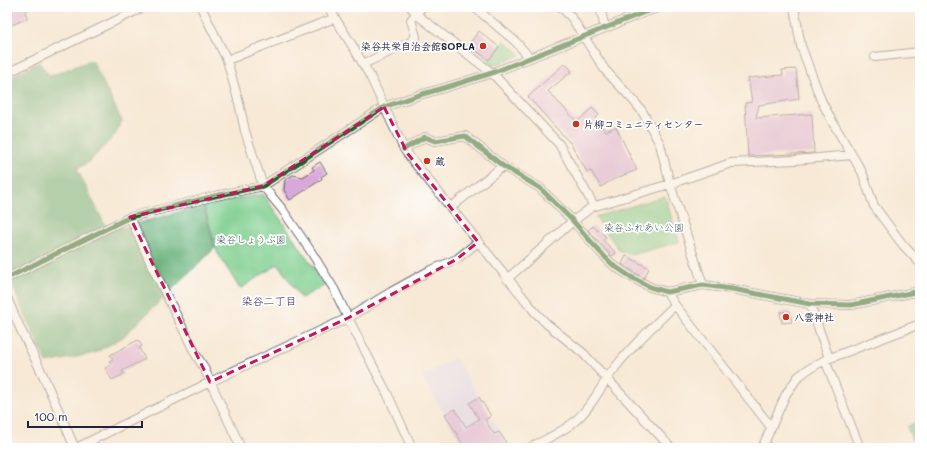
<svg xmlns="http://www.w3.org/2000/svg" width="927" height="455" viewBox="0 0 927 455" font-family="Mali,'Klee One',sans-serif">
<rect width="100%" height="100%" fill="#fff"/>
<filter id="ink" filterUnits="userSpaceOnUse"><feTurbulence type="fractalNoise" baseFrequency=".025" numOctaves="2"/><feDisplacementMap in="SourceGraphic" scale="8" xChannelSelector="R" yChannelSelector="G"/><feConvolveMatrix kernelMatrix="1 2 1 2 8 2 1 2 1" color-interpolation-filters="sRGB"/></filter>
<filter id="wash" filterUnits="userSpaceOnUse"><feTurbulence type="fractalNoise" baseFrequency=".012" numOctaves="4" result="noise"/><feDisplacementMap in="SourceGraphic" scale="16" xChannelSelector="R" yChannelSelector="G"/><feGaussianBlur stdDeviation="0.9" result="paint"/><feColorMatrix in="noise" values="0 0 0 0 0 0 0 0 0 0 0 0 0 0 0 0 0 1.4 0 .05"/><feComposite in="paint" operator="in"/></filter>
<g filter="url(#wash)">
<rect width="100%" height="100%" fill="#f7e9d6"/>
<path fill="#dad6f7" d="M455,358L510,448H464L422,377Z"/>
<path fill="#7ecd8d" stroke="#507864" d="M505,41L521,55L489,67L486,64Z
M263,194L326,285L301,298L278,264L240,289L217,252L204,205Z
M665,196L679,242L631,255L620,251L595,217Z"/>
<path fill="#66b078" stroke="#44695a" d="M92,60L122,121L115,135L90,161L77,169L105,225L121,228L203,205L215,248L123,337L95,353L47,363L35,337L19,302L7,270V79L39,62L50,76Z
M920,419V448H915L907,427Z"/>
<g id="blocks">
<path fill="#d7a8d9" d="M7,7H30L25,13L28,18L7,27Z
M479,31L499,47L489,60L468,45Z
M565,63L572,71L548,91L577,122L592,108L599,115L595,119L606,131L616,127L637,170L614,179L601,187L591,171L587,172L570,142H569L528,97Z
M796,69L799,99L759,105L756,118L812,114L814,153L748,156L745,103L752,102L748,78L783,75L782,70Z
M320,162L327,173L321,177L322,179L290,200L284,190L285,180L293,175L303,177L314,170L312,167Z
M593,226L598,231L599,230L606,237L603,240L616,253L612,256L588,230Z
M626,256L649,268L644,278L622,264Z
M790,311L792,322L782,323L780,312Z
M138,340L142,346L139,348L145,359L122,371L124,374L112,380L105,368L111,365L109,361L113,359L110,355Z
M479,397L491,416L485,420L494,434L499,432L506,442L496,448H466L465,445L464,446L445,414L455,409L466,427L479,419L469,403Z"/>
</g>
</g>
<g filter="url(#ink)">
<use href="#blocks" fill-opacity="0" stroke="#6d6871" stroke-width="1"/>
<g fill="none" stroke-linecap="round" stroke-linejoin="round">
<g stroke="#6d6871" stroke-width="10">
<path id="minor" d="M201,7L227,60L239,103L245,131L263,186L282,209L310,250L334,289L348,318L387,393L412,448
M328,7L355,50L370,76L404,149L413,161L535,312L547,324L583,353L663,439L671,448
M411,7L416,14L492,73L559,144L594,206
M474,7L515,41L530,58
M561,7L572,18L605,70L633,100L642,111L660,144L670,184L703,285
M600,7L605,28
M794,7L801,46L821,100L833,123L862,172L874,206L903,245L920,263
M875,57L920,52
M227,60L335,18
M363,64L409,43L416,37L411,20L422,7
M7,73L144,7
M404,149L425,137L435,141L465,136L503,166L540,188L573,221L600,252L613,265L631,277L650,287L667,292L703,285L732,289L810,304L851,305L920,291
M450,208L503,166
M130,217L152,266L196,355L203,366L241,448
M7,278L130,217L215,196L263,186L384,107L419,95L444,88L492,73L645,12L661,7
M507,279L573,221L592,207L670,184L731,163L795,160L852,155
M667,292L675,305L771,427
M7,298L21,330L42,373L75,448
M810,304L829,358
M825,360L860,448
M76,448L210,382L348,318L391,292L429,271L457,259L478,242
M529,448C544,440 561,433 574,422C591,408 601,386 614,369C632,345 655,325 675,305
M762,448L786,394L798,377L807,370L825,360L920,324"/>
</g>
<use href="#minor" stroke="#fff" stroke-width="8"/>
<g stroke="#fff" stroke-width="8">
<path id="cycleway" d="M404,149L425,137L435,141L465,136L503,166L540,188L573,221L600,252L613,265L631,277L650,287L667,292L703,285L732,289L810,304L851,305L920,291
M7,278L130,217L215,196L263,186L384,107L419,95L444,88L492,73L645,12L661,7"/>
</g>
<use href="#cycleway" stroke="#1b5e20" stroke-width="5"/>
</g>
</g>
<path d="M0 0H927V455H0ZM384,107L408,154L478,242L457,259L348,318L210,382L130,217L263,186Z" fill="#f7e9d6" fill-opacity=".55" fill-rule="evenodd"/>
<path fill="none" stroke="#c2185b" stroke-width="3" stroke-dasharray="8 5" stroke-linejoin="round" d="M384,107L408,154L478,242L457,259L348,318L210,382L130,217L263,186Z"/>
<g fill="#c8321e" stroke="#fff" stroke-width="1.5">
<circle cx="483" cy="46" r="4"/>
<circle cx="576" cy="124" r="4"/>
<circle cx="427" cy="161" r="4"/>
<circle cx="786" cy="317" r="4"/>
</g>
<g text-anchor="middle" stroke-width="3.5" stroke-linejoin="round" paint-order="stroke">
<g font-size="10" font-weight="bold" fill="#22223b" stroke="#fff" text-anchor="start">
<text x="475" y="50" text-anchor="end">染谷共栄自治会館SOPLA</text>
<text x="584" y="128">片柳コミュニティセンター</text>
<text x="435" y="165">蔵</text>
<text x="794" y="321">八雲神社</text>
</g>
<g font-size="10" fill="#425e58" stroke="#fff">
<text x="644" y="231">染谷ふれあい公園</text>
<text x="251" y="243">染谷しょうぶ園</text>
</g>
<g font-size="11" font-weight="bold" fill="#615172" stroke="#fff">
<text x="269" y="305">染谷二丁目</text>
</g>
</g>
<rect width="927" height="455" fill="none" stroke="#fff" stroke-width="24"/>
<path d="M28 421v6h114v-6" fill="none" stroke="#22223b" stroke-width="2"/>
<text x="34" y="421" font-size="12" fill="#22223b" stroke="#ffffff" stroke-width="3" paint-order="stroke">100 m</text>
</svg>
